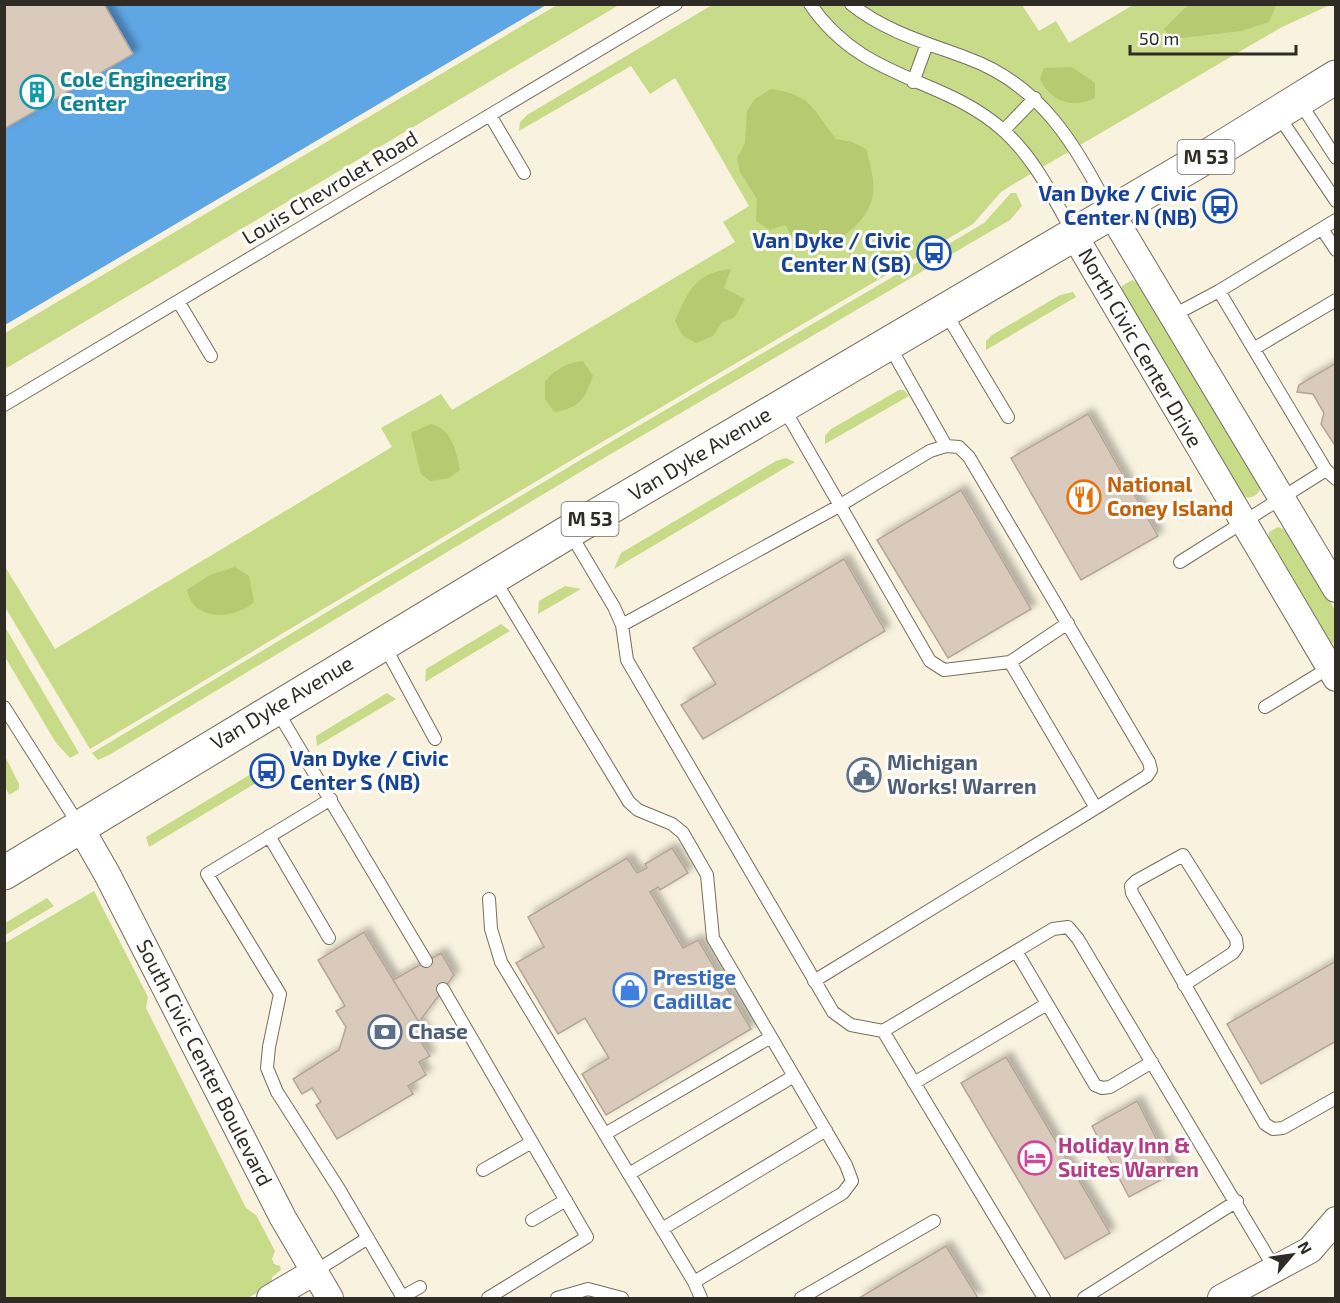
<svg xmlns="http://www.w3.org/2000/svg" width="1340" height="1303" viewBox="0 0 1340 1303" font-family="'Exo 2',sans-serif">
<defs>
<filter id="shadow"><feDropShadow dx="5.5" dy="-5.5" stdDeviation="3" flood-color="#0004"/></filter>
</defs>
<rect width="100%" height="100%" fill="#f9f2df"/>
<path fill="#c8db88" d="M557,5H619L5,369V333Z
M712,5H1022L1039,31L1056,21L1069,43L1133,5H1330L1282,27L1017,182L1001,192L973,224L585,452L90,749L5,607L4,565L55,649L392,447L381,428L441,394L452,410L735,242L723,222L749,206L675,78L650,94L631,66L519,131L520,122L527,115Z
M1011,193H1016L1022,206L1010,220L945,258L940,249L984,223Z
M935,252L940,261L592,465L109,755L98,760L92,753L587,456Z
M1132,280L1141,284L1261,488C1257,497 1249,500 1241,495L1121,290L1122,286Z
M1073,292L1076,297L986,350V341L992,335L1060,295Z
M899,390H904L909,396L825,444V436L831,429Z
M786,458L795,462L614,569L621,553L776,461Z
M1278,527L1288,531L1335,610V644L1328,641L1268,542L1269,532Z
M565,586L581,589L538,614L539,601Z
M501,624L510,631L425,682L426,669Z
M5,627L79,753L70,758L56,743L5,657Z
M387,693L396,699L317,746L316,736Z
M4,754L19,784V789L9,795L5,786Z
M261,768L266,777L149,847L146,837Z
M94,891L148,997L146,1008L246,1208L256,1215L275,1251L272,1259L274,1264L280,1266L281,1270L272,1277V1284L248,1298H5V943Z
M47,898L54,906L5,935V923Z"/>
<path fill="#b6ca71" d="M1188,5L1189,4L1276,5L1269,22L1241,31L1173,39L1164,29Z
M1072,67L1095,83V98C1074,109 1050,102 1040,79L1044,68Z
M771,89C813,95 812,109 836,139L852,142L866,149C870,163 876,184 872,199C866,225 826,256 799,243C793,240 789,231 785,225L770,230L756,221L757,199L740,172L737,158L745,143L747,111L755,99Z
M731,269L724,288L745,299L734,318L722,322L713,336L696,343L683,336L675,321C689,290 695,273 731,269Z
M583,361L593,376C584,400 580,408 554,412L545,399V381C557,369 566,363 583,361Z
M431,424C452,429 456,451 460,470L449,478L430,481L421,474L411,433Z
M235,567L249,576L254,602C233,620 194,622 187,590L210,575Z"/>
<path fill="#5fa6e5" d="M104,5H546L5,325L4,129L133,54Z"/>
<path fill="#d9cabc" stroke="#b5a698" stroke-width="1.5" filter="url(#shadow)" d="M4,4H104L133,54L4,129Z
M1336,363V447L1321,424L1324,413L1313,394L1297,392L1299,385Z
M1088,414L1158,536L1081,580L1011,458Z
M961,490L1031,609L948,658L877,540Z
M844,559L885,631L703,739L681,705L716,684L693,648Z
M672,848L688,873L660,890L658,887L650,892L683,948L698,940L751,1029L606,1115L582,1074L609,1058L585,1018L558,1034L516,963L544,947L528,917L627,858L637,873L647,868L645,864Z
M364,932L428,1037L421,1042L430,1056L419,1062L426,1075L408,1086L413,1094L337,1139L316,1105L321,1102L312,1088L302,1094L293,1079L339,1050L346,1027L336,1011L345,1006L318,960Z
M441,953L454,975L419,1022L393,980Z
M1336,961V1041L1261,1084L1227,1024Z
M1006,1057L1110,1233L1065,1259L961,1083Z
M1137,1101L1174,1173L1129,1197L1092,1126Z
M946,1246L978,1298H859Z"/>
<g fill="none" stroke-linecap="round" stroke-linejoin="round">
<g stroke="#756f5e" stroke-width="14">
<path id="lane" d="M810,4C864,83 942,75 1004,131C1035,159 1053,197 1073,233
M851,4C886,32 927,43 967,58C1042,85 1075,145 1110,211
M913,82L927,44
M1299,101L1336,158
M490,115L524,173
M1278,115L1336,201
M1004,130L1035,98
M1322,229L1336,250
M1219,291L1326,470L1336,479
M178,301L211,356
M945,312L1008,417
M1172,316L1219,291L1336,220
M889,345L946,446
M1255,348L1336,300
M4,405L676,4
M783,407L930,661L944,670L1010,662
M570,533L614,607L622,625L627,660L833,1012L851,1025L883,1031L1053,929L1068,927L1078,939L1275,1269
M1180,562L1326,470
M622,625L839,506L930,451L946,446L959,447L969,457L1149,762L1151,770L1147,776L1096,808L1010,662L1068,623
M384,645L435,739
M4,707L79,825
M1265,707L1332,666
M276,709L426,961
M331,799L207,874L280,994L269,1047L267,1068L277,1092L339,1189L403,1298
M269,836L329,938
M489,899L491,929L501,962L694,1282L843,1193L852,1181L846,1165L713,938L707,875L683,833L672,824L638,810L629,802L494,579
M1016,951L1095,1085L1102,1088L1110,1087L1152,1062
M814,981L1096,808
M1184,985L1233,953L1237,947L1236,939L1183,855L1136,881L1131,886L1132,893L1265,1124L1273,1129L1283,1128L1336,1098
M443,989L587,1237L488,1298
M883,1031L1044,1298
M914,1083L1047,1004
M605,1134L771,1037
M483,1170L532,1142
M629,1174L794,1076
M532,1220L566,1200
M662,1229L826,1130
M314,1272L368,1238
M694,1282L701,1298
M402,1297L420,1287
M557,1298L588,1289L622,1298
M801,1298L934,1221
M1084,1298L1237,1201"/>
</g>
<g stroke="#756f5e" stroke-width="28">
<path id="street" d="M1111,213L1336,589
M1074,235L1336,678
M80,827L107,874L283,1218L330,1298
M270,1298L314,1272
M1221,1298L1310,1250L1336,1220"/>
</g>
<g stroke="#756f5e" stroke-width="35">
<path id="primary" d="M4,873L570,531L1216,151L1336,77"/>
</g>
<use href="#lane" stroke="#fff" stroke-width="12"/>
<use href="#street" stroke="#fff" stroke-width="26"/>
<use href="#primary" stroke="#fff" stroke-width="33"/>
</g>
<defs>
<g id="building-ring" transform="scale(1.725)"><circle r="9.5" fill="#fff" stroke="#0f9aa8" stroke-width="1.5"/><path d="M-4-6H4V6H1V3H-1V6H-4ZM-2.5-4.3h1.7v1.8h-1.7ZM.8-4.3h1.7v1.8H.8ZM-2.5-1h1.7V.8h-1.7ZM.8-1h1.7V.8H.8Z" fill="#0f9aa8"/></g>
<g id="bus-ring" transform="scale(1.725)"><circle r="9.5" fill="#fff" stroke="#1a4fb4" stroke-width="1.5"/><path d="M-5-6H5V4H4V6H2V4H-2V6H-4V4H-5ZM-3.5-4V0h7V-4ZM-3.5 1.2v1.5H-2V1.2ZM2 1.2v1.5H3.5V1.2Z" fill="#1a4fb4"/></g>
<g id="restaurant-ring" transform="scale(1.725)"><circle r="9.5" fill="#fff" stroke="#e8710a" stroke-width="1.5"/><path d="M-5-6h1v4h1v-4h1v4h1v-4h1v5L-1.5 .5V6h-2V.5L-5-1ZM5-6V6H3V1.5H1.5Q1.5-4 5-6Z" fill="#e8710a"/></g>
<g id="civic-ring" transform="scale(1.725)"><circle r="9.5" fill="#fff" stroke="#5c6f8a" stroke-width="1.5"/><path d="M-.6-6.5H3V-4.5H.6V-3L4-1V1h2V6H-6V1h2V-1L-.6-3ZM-1.2 2.5V6h2.4V2.5Z" fill="#5c6f8a"/></g>
<g id="shop-ring" transform="scale(1.725)"><circle r="9.5" fill="#fff" stroke="#3f7fe0" stroke-width="1.5"/><path d="M-5-2.5h2.3a2.7 3.5 0 0 1 5.4 0H5L5.5 6h-11ZM-1.5-2.5h3a1.5 2.3 0 0 0-3 0Z" fill="#3f7fe0"/></g>
<g id="bank-ring" transform="scale(1.725)"><circle r="9.5" fill="#fff" stroke="#5c6f8a" stroke-width="1.5"/><path d="M-6-4H6V4H-6ZM0-2.3a2.3 2.3 0 1 0 0 4.6a2.3 2.3 0 1 0 0-4.6Z" fill="#5c6f8a"/></g>
<g id="hotel-ring" transform="scale(1.725)"><circle r="9.5" fill="#fff" stroke="#d1479c" stroke-width="1.5"/><path d="M-6-4.5h1.5V1H6V5H4.5V3h-9V5H-6ZM-4 0a1.8 1.8 0 1 1 3.6 0ZM.5 0V-2.5h3Q6-2.5 6 0Z" fill="#d1479c"/></g>
</defs>
<g fill-rule="evenodd">
<use href="#building-ring" x="37" y="92"/>
<use href="#bus-ring" x="1220" y="206"/>
<use href="#bus-ring" x="934" y="253"/>
<use href="#restaurant-ring" x="1084" y="497"/>
<use href="#bus-ring" x="267" y="771"/>
<use href="#civic-ring" x="864" y="775"/>
<use href="#shop-ring" x="630" y="990"/>
<use href="#bank-ring" x="385" y="1032"/>
<use href="#hotel-ring" x="1035" y="1158"/>
</g>
<g text-anchor="middle" stroke-width="6" stroke-linejoin="round" paint-order="stroke">
<g fill="#fff" stroke="#6d6b66" stroke-width="1.5">
<rect x="1177.5" y="140" width="57" height="34" rx="4.5"/>
<rect x="561.5" y="502" width="57" height="34" rx="4.5"/>
</g>
<g font-size="20" font-weight="bold" fill="#2e2c25">
<text x="1206" y="164">M 53</text>
<text x="590" y="526">M 53</text>
</g>
<g font-size="21" font-weight="bold" fill="#0d838f" stroke="#fff" text-anchor="start">
<text x="60" y="87">Cole Engineering<tspan x="60" dy="24">Center</tspan></text>
</g>
<g font-size="21" fill="#2e2c25" stroke="#fff">
<text transform="translate(330 188) rotate(-31)" y="7">Louis Chevrolet Road</text>
<text transform="translate(1140 348) rotate(60)" y="7">North Civic Center Drive</text>
<text transform="translate(700 454) rotate(-31)" y="7">Van Dyke Avenue</text>
<text transform="translate(282 703) rotate(-31)" y="7">Van Dyke Avenue</text>
<text transform="translate(204 1063) rotate(63)" y="7">South Civic Center Boulevard</text>
</g>
<g font-size="21" font-weight="bold" fill="#164399" stroke="#fff" text-anchor="end">
<text x="1197" y="201">Van Dyke / Civic<tspan x="1197" dy="24">Center N (NB)</tspan></text>
<text x="911" y="248">Van Dyke / Civic<tspan x="911" dy="24">Center N (SB)</tspan></text>
<text x="290" y="766" text-anchor="start">Van Dyke / Civic<tspan x="290" dy="24">Center S (NB)</tspan></text>
</g>
<g font-size="21" font-weight="bold" fill="#c56008" stroke="#fff" text-anchor="start">
<text x="1107" y="492">National<tspan x="1107" dy="24">Coney Island</tspan></text>
</g>
<g font-size="21" font-weight="bold" fill="#4e5e75" stroke="#fff" text-anchor="start">
<text x="887" y="770">Michigan<tspan x="887" dy="24">Works! Warren</tspan></text>
<text x="408" y="1039">Chase</text>
</g>
<g font-size="21" font-weight="bold" fill="#366cbe" stroke="#fff" text-anchor="start">
<text x="653" y="985">Prestige<tspan x="653" dy="24">Cadillac</tspan></text>
</g>
<g font-size="21" font-weight="bold" fill="#b23c85" stroke="#fff" text-anchor="start">
<text x="1058" y="1153">Holiday Inn &amp;<tspan x="1058" dy="24">Suites Warren</tspan></text>
</g>
</g>
<rect width="1340" height="1303" fill="none" stroke="#2e2c25" stroke-width="12"/>
<g transform="translate(1292 1255) rotate(61)" stroke="#ffffff" stroke-width="4.5" paint-order="stroke">
<path d="M0-4.5L10 22L0 15L-10 22Z" fill="#2e2c25"/>
<text y="-9" font-size="16" font-weight="bold" text-anchor="middle" fill="#2e2c25">N</text>
</g>
<path d="M1130 45v9h166v-9" fill="none" stroke="#2e2c25" stroke-width="3"/>
<text x="1139" y="45" font-size="18" fill="#2e2c25" stroke="#ffffff" stroke-width="4.5" paint-order="stroke">50 m</text>
</svg>
